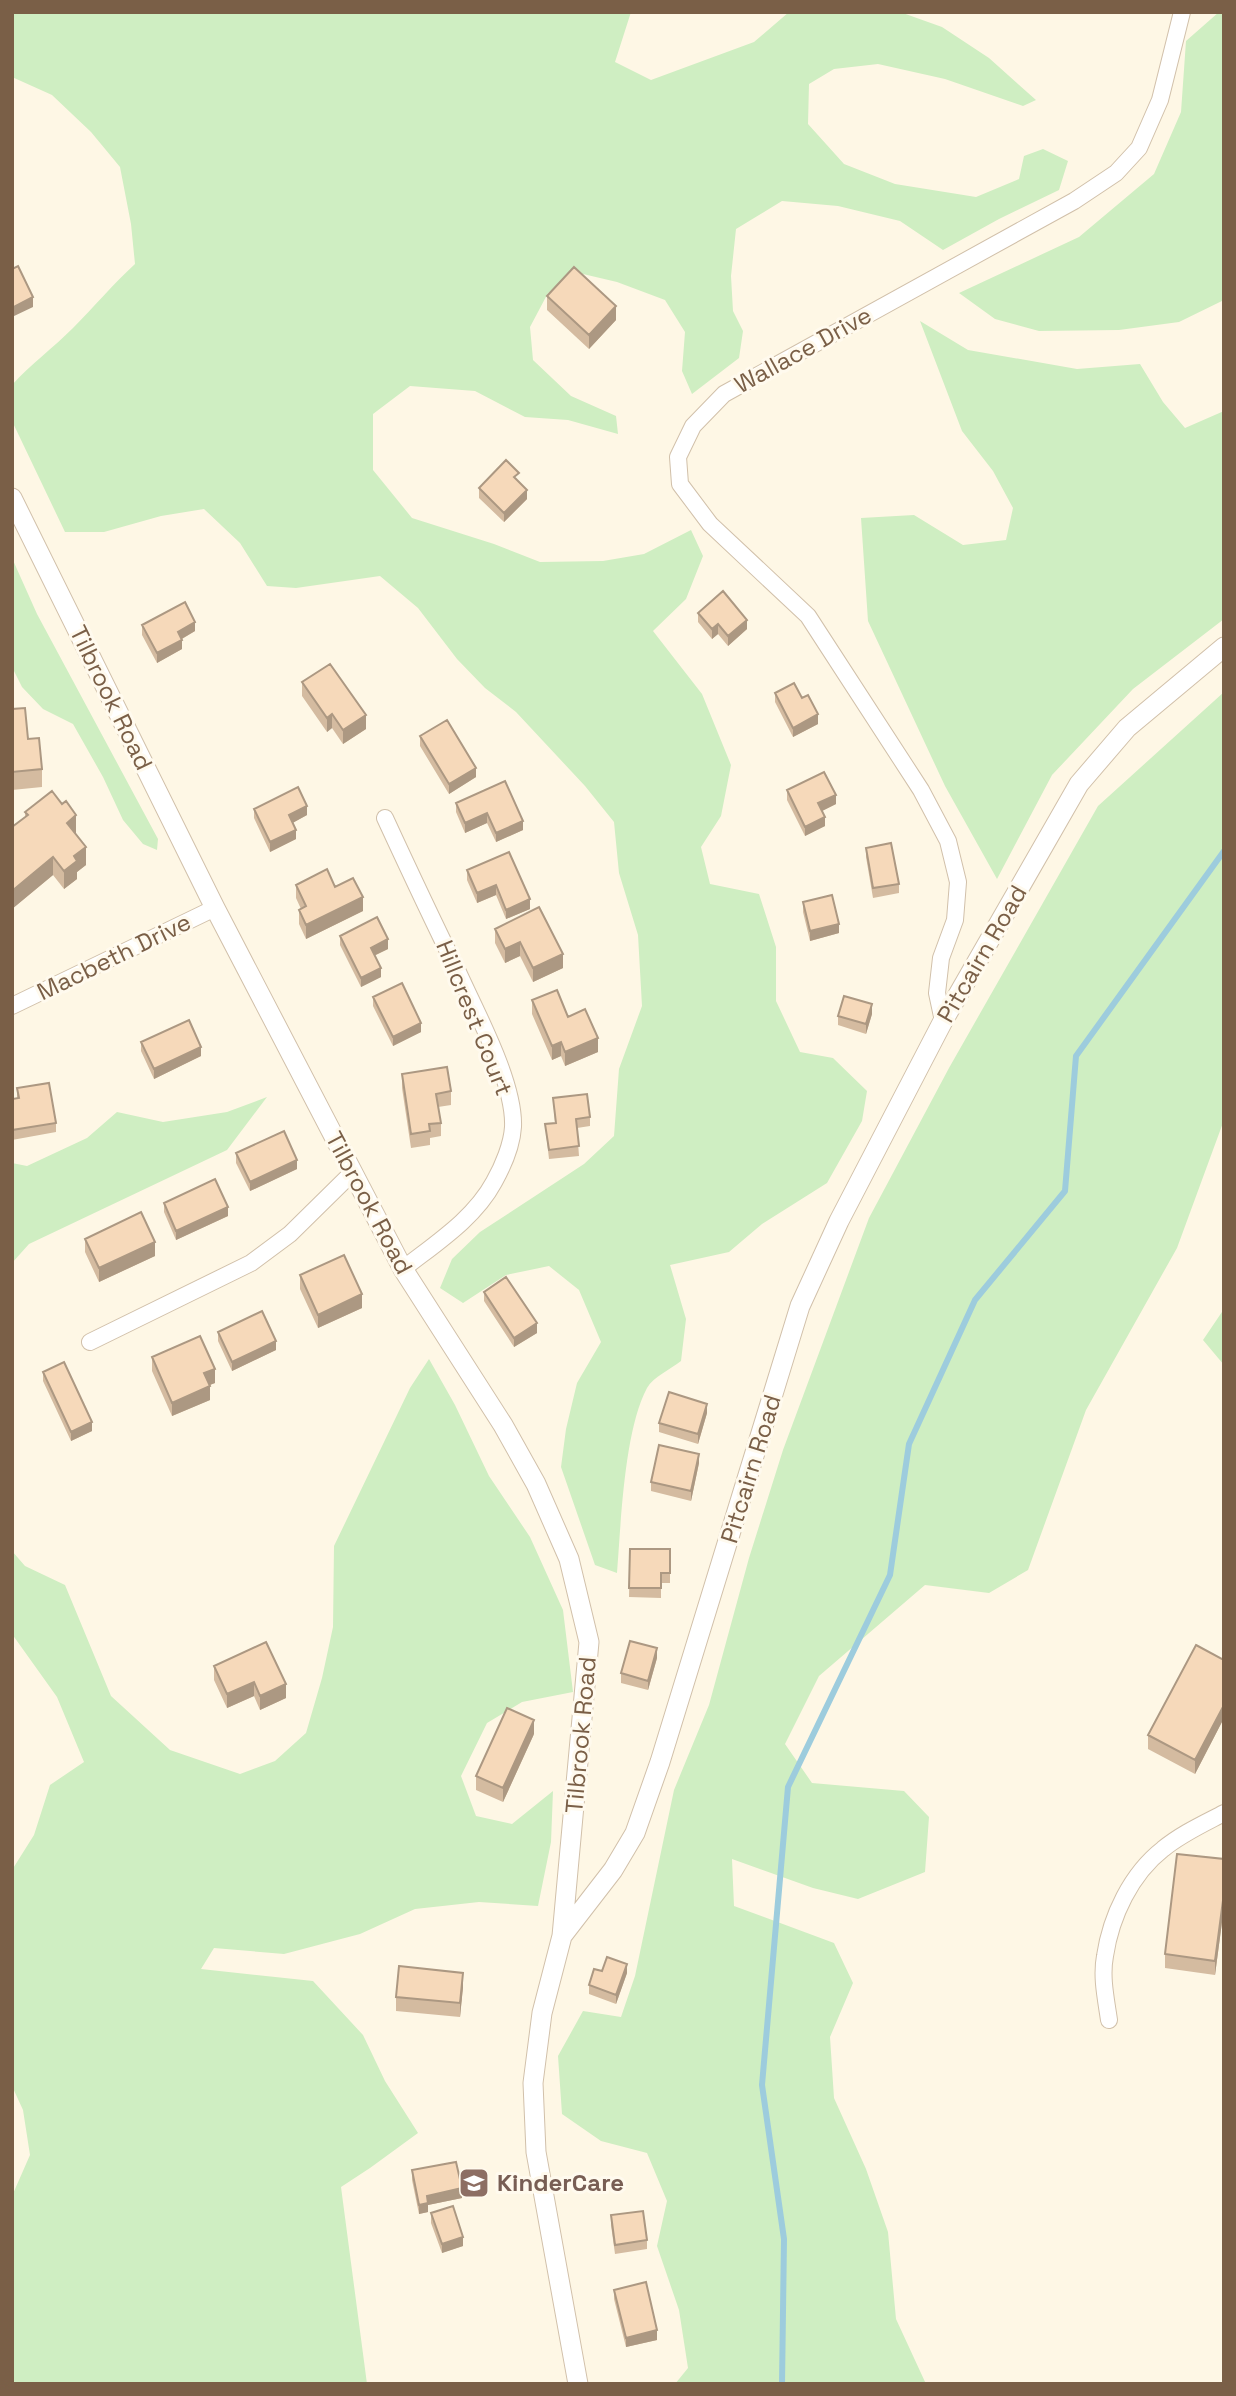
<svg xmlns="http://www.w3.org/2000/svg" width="1236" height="2396" viewBox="0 0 1236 2396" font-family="'Space Grotesk',sans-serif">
<rect width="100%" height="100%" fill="#fef7e5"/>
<path fill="#cfeec2" d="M12,12H631L615,62L651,80L754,42L789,12H900L942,27L989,58L1036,100L1023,106L945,79L878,64L834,69L809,84L808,124L844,164L895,184L976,197L1019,179L1024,156L1043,149L1068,161L1059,190L999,219L943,250L900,221L838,206L782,201L736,229L731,276L733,311L743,331L739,358L692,394L682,371L685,332L665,300L617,282L583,274L548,293L530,327L533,360L571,396L616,416L618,434L568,420L525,417L475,391L410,386L373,414V470L412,518L494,544L540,562L603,561L644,554L691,530L703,556L686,599L653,631L702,694L731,765L721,816L701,847L710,884L759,894L776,947V1001L800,1052L833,1058L867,1091L862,1121L827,1183L762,1224L729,1252L670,1265L686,1319L681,1361C671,1369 653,1377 647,1388C624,1431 621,1523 617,1573L595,1565L561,1467L566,1429L577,1383L601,1342L579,1290L549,1266L506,1275L463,1303L440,1288L452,1259L480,1232L584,1164L614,1136L619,1069L642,1006L638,935L619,873L614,822L585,786L516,712L485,688L457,659L418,608L380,576L296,588L267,586L240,543L204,509L161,516L104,532H65L12,421V385C31,364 53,348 73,328C94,307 113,284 135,264L131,224L120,167L91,132L52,95L12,77Z
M1219,12H1224V300L1179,322L1119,330L1039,331L995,319L959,293L1079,237L1154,174L1181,112L1186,41Z
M920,321L968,350L1077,369L1140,364L1163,402L1185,428L1224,411V619L1133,689L1052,775L997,879L945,786L868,621L861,518L914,515L963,545L1006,540L1013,508L993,471L962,431Z
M12,558L37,614L158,839L157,850L143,844L123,820L103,777L73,724L43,709L22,687L12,667Z
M1224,692V1120L1177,1248L1086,1410L1028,1570L989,1593L925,1585L819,1676L785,1744L812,1783L904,1791L929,1817L925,1872L858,1899L813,1888L732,1859L734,1906L834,1943L853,1983L830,2037L834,2098L866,2169L888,2232L896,2319L926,2384H675L688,2368L679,2310L657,2246L667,2201L647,2153L601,2141L562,2114L558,2056L583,2011L621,2017L635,1976L674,1790L709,1705L749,1558L783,1450L869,1218L949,1068L1098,806Z
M267,1097L227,1150L29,1244L12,1263V1163L27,1166L87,1138L117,1112L163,1122L227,1112Z
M1224,1309V1365L1203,1340Z
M429,1359L455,1405L489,1476L530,1537L563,1610L573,1692L522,1702L487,1723L461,1776L476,1816L512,1824L553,1791L551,1842L538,1906L479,1902L415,1909L360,1934L284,1954L214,1948L201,1969L313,1981L363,2035L385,2081L418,2133L370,2168L341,2187L367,2384H12V2196L30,2155L23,2110L12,2086V1870L34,1835L50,1785L84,1762L57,1697L12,1634V1551L25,1566L65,1585L111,1696L170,1750L240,1774L275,1761L306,1733L322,1678L333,1627L334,1546L410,1388Z"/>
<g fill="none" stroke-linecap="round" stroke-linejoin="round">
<path stroke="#9dccdd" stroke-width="6" d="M782,2384L784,2239L762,2085L788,1787L890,1575L909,1444L975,1300L1065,1191L1076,1056L1224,851"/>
<g stroke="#d1c0aa" stroke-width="18">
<path id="minor" d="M385,818C409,870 433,921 458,972C476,1012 515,1083 513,1127C512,1144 503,1166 494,1182C474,1219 436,1243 403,1269
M12,1006L215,908
M943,1021L937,993L941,958L955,920L958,882L948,841L921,790L808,616L710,524L680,484L678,457L693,426L724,394L1074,201L1116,173L1139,148L1160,100L1182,12
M90,1342L251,1263L290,1234L353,1172
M1109,2020C1106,1999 1101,1977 1105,1956C1111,1916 1131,1874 1163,1849C1181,1834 1203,1824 1224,1813"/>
</g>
<g stroke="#d1c0aa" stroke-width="21">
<path id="tertiary" d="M12,498L215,908L403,1269L503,1425L536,1484L569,1559L589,1642L562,1936
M578,2384L536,2152L533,2083L542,2013L562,1936L613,1870L635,1833L660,1762L800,1306L839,1221L943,1021L1079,784L1127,728L1224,647"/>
</g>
<use href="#minor" stroke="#fff" stroke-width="16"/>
<use href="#tertiary" stroke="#fff" stroke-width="19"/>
</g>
<path fill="#d4bba0" d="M547,296L616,320L589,349L547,310Z
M519,482L527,499L504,522L479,498V488Z
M698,613L747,629L728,646L718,634L712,639L698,622Z
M142,625L195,631L182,639V649L157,663L142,635Z
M302,682L366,729L343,744L332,728L327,732L302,696Z
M775,693L802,698L818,724L793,737L775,702Z
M12,709L42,769V787L12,790Z
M420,736L476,777L449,794L420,746Z
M505,781L523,830L496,842L487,823L465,833L456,812V803Z
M787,790L836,804L822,811L825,826L805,836L787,800Z
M254,809L307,815L292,823L296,839L270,852L254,818Z
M25,812L76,833V834L86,865L77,872V879L64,889L53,875L12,909V827L25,817Z
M866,848L899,884V893L873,898L866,857Z
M509,852L530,909L506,919L496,895L477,903L467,880V870Z
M296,885L335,887L363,911L306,939L299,924V910L301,909L296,898Z
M803,902L839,933L810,941L803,912Z
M539,907L563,968L533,982L520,956L505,963L495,943V929Z
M340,936L388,949L374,956L381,977L361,987L340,945Z
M373,997L421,1032L393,1046L373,1006Z
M532,1000L568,1017L598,1052L565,1066L561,1056L552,1060L532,1014Z
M872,1014L866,1034L838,1025V1016Z
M141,1042L201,1056L154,1079L141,1051Z
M402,1074L451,1091V1105L438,1107L441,1123V1136L430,1138V1145L411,1148L402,1088Z
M17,1088L56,1123V1132L12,1140V1099L17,1098Z
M553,1098L590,1117V1126L577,1128L579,1156L549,1159L545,1124L555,1123Z
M236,1153L297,1169L250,1191L236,1163Z
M164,1203L228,1216L176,1240L164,1212Z
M85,1239L155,1256L99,1282L85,1252Z
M300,1275L362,1308L318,1328L300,1289Z
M484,1292L537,1333L514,1347L484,1301Z
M218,1332L276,1350L232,1371L218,1341Z
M152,1357L215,1383L210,1385V1400L172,1416L152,1371Z
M43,1372L92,1431L71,1441L43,1381Z
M707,1413L698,1444L659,1432V1423Z
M699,1463L691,1501L651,1491V1482Z
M630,1549H670V1583H661V1598L629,1597Z
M266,1642L286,1698L260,1710L254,1696L227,1708L214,1680V1666Z
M657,1658L648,1690L621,1683V1673Z
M1224,1660V1718L1195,1774L1148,1749V1735Z
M534,1734L503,1802L476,1790V1776Z
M1224,1859V1907L1215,1975L1165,1968V1954Z
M602,1971L627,1973L616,2004L589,1994V1985Z
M463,1987L460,2017L396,2011V1997Z
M412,2170L462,2198L428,2205V2212L419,2214L412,2180Z
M431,2213L463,2246L442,2253L431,2223Z
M611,2215L647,2240V2249L615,2254L611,2225Z
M614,2290L657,2340L626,2347L614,2299Z"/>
<path fill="#ac9882" d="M33,297V307L12,317V308Z
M616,306V320L589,349V335Z
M527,490V499L504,522V513Z
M747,620V629L728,646V636Z
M195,622V631L178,641V632Z
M718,624V634L712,639V629Z
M182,640V649L157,663V653Z
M332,714V728L327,732V718Z
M818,714V724L793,737V728Z
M366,715V729L343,744V730Z
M476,768V777L449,794V784Z
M836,795V804L818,813V803Z
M307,806V815L289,825V815Z
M487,813V823L465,833V823Z
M76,815V833L67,841V823Z
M825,817V826L805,836V827Z
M523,821V830L496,842V833Z
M296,830V839L270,852V842Z
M86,847V865L77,872V879L64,889V871L74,856Z
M53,857V875L12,909V891Z
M496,885V895L477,903V893Z
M363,897V911L306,939V925Z
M530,899V909L506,919V910Z
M839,924V933L810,941V931Z
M388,939V949L371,957V948Z
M520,942V956L505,963V949Z
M563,954V968L533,982V968Z
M381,968V977L361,987V978Z
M872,1004V1014L866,1034V1024Z
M421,1023V1032L393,1046V1037Z
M598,1038V1052L565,1066V1052Z
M561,1042V1056L552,1060V1046Z
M201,1047V1056L154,1079V1069Z
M297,1160V1169L250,1191V1182Z
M228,1207V1216L176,1240V1231Z
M155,1242V1256L99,1282V1268Z
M362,1294V1308L318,1328V1315Z
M537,1323V1333L514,1347V1338Z
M276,1341V1350L232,1371V1362Z
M215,1369V1383L204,1387V1373Z
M210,1386V1400L172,1416V1403Z
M707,1404V1413L698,1444V1434Z
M92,1422V1431L71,1441V1432Z
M699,1454V1463L691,1501V1491Z
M657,1648V1658L648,1690V1681Z
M254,1682V1696L227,1708V1694Z
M286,1684V1698L260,1710V1696Z
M1224,1705V1718L1195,1774V1760Z
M534,1720V1734L503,1802V1788Z
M1224,1893V1907L1215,1975V1961Z
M627,1964V1973L616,2004V1995Z
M463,1973V1987L460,2017V2003Z
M462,2188V2198L428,2205V2212L419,2214V2205L427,2196Z
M463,2237V2246L442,2253V2244Z
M657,2330V2340L626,2347V2338Z"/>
<path fill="#f6d9ba" stroke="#ac9882" stroke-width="2" d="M18,266L33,297L12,308V269Z
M574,267L616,306L589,335L547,296Z
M506,460L519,473L514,477L527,490L504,513L479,488Z
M723,591L747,620L728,636L718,624L712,629L698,613Z
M185,602L195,622L178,632L182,640L157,653L142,625Z
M330,664L366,715L343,730L332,714L327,718L302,682Z
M794,683L802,698L808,695L818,714L793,728L775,693Z
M25,708L28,739L39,738L42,769L12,772V709Z
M447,720L476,768L449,784L420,736Z
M824,772L836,795L818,803L825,817L805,827L787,790Z
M505,781L523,821L496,833L487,813L465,823L456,803Z
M298,787L307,806L289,815L296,830L270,842L254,809Z
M52,791L62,804L66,801L76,815L67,823L86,847L74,856L77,861L64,871L53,857L12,891V827L28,815L25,812Z
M891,843L899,884L873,888L866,848Z
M509,852L530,899L506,910L496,885L477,893L467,870Z
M327,869L335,887L353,878L363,897L306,925L299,910L306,906L296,885Z
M832,895L839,924L810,931L803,902Z
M539,907L563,954L533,968L520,942L505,949L495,929Z
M377,917L388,939L371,948L381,968L361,978L340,936Z
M402,983L421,1023L393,1037L373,997Z
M557,990L568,1017L585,1009L598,1038L565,1052L561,1042L552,1046L532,1000Z
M844,996L872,1004L866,1024L838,1016Z
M189,1020L201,1047L154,1069L141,1042Z
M447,1067L451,1091L436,1094L441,1123L429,1124L430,1131L411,1134L402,1074Z
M49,1083L56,1123L12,1130V1099L19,1098L17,1088Z
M587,1094L590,1117L576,1119L579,1146L549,1150L545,1124L556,1123L553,1098Z
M284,1131L297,1160L250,1182L236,1153Z
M215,1179L228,1207L176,1231L164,1203Z
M141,1212L155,1242L99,1268L85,1239Z
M344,1255L362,1294L318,1315L300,1275Z
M506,1277L537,1323L514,1338L484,1292Z
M262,1311L276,1341L232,1362L218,1332Z
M200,1336L215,1369L204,1373L210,1386L172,1403L152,1357Z
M64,1362L92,1422L71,1432L43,1372Z
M669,1392L707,1404L698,1434L659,1423Z
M659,1445L699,1454L691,1491L651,1482Z
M630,1549H670V1573H661V1588H629Z
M630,1641L657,1648L648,1681L621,1673Z
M266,1642L286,1684L260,1696L254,1682L227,1694L214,1666Z
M1196,1645L1224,1660V1705L1195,1760L1148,1735Z
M507,1708L534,1720L503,1788L476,1776Z
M1177,1854L1224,1859V1893L1215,1961L1165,1954Z
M607,1957L627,1964L616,1995L589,1985L594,1969L602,1971Z
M399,1966L463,1973L460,2003L396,1997Z
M456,2162L462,2188L427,2196L428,2203L419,2205L412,2170Z
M453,2206L463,2237L442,2244L431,2213Z
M643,2211L647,2240L615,2245L611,2215Z
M646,2282L657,2330L626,2338L614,2290Z"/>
<defs>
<g id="school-square" transform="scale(1.575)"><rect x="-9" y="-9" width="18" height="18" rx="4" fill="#8d6e63" stroke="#fffaee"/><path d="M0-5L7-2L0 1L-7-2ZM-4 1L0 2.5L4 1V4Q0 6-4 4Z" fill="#fff"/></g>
</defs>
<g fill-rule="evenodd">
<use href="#school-square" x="474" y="2183"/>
</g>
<g text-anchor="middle" stroke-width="6" stroke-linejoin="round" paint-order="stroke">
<g font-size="24" fill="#7a5f47" stroke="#fffaee">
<text transform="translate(803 350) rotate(-29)" y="8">Wallace Drive</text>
<text transform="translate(111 698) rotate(64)" y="8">Tilbrook Road</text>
<text transform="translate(982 954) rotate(-60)" y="8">Pitcairn Road</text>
<text transform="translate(114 957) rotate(-26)" y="8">Macbeth Drive</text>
<text transform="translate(474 1018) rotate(68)" y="8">Hillcrest Court</text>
<text transform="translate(369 1203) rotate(62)" y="8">Tilbrook Road</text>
<text transform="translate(751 1469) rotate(-73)" y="8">Pitcairn Road</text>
<text transform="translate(581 1735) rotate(-85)" y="8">Tilbrook Road</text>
</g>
<g font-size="24" font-weight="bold" fill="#785e54" stroke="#fffaee" text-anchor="start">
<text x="497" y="2191">KinderCare</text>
</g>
</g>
<rect width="1236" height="2396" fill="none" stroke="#7a5f47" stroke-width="28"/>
</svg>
